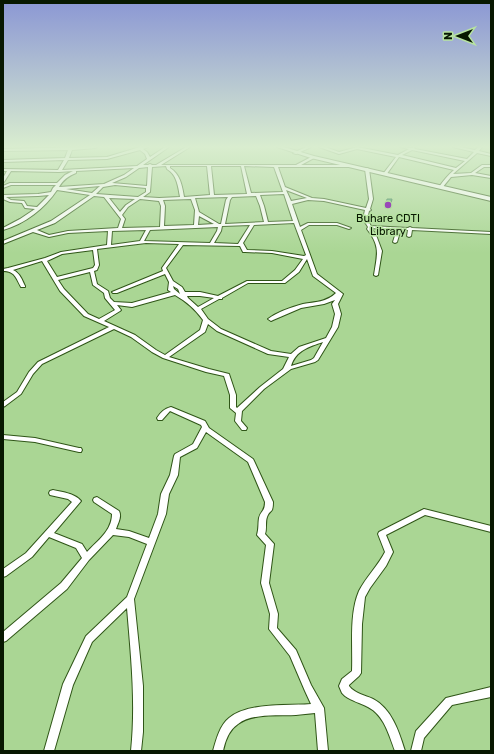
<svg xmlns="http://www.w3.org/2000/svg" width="494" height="754" viewBox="0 0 494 754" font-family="Rubik,sans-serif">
<rect width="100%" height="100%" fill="#aad694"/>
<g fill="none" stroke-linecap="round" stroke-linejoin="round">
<g stroke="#2f5517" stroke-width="2">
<path id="minor" d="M78,147H97L95,148L72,150L69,158L107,157L140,147H148L143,149L147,152L150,157L165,147H169L143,165H148L150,164L152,165H156L186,147H190L161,165H296L313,156H314V158L301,165H351L353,166L351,167H278L285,187L312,198L324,199L366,208L369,199L365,169L367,168L369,169L373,199L370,209L371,210L369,211L367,219L371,226L408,228L410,227L412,228L491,232V234L412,230L411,236L409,237L407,236L408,230H400V232L397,242L395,243L393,242L396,232L395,230L371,228L376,235L382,251L378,275L376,276L374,275C377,255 381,247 367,229L368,227L363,219L365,210L324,201L308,200L292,204L300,227L308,223H337L351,228L349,229L337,225H309L301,230L317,274L343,294L338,304L341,314L338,327L318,360L315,362L291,369L264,389L242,411L241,421L247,428L246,430H242L235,421L236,413L230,408V395L224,376L206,372L163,358L152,352L131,337L114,329L42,364L33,374L21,394L5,406L3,407V402L17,392L29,372L38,362L109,327L84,316L60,291L42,261L13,270C20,273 22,280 25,286V287H21C16,278 15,271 3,271V269L8,268L45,258L61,252L107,245L108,231L68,233L49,237L33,232L3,244V241L51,221L90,195L57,190C45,208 25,224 3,230V228L20,219L35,209L25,208L22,203L10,202L3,199V195L38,194L51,192L53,188L56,185H11L3,188V186L10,183H57L65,175L73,171L59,172L11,171L4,182H3V178L7,171H3V169L58,170L64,160L3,162V160L65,158L68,150L3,151V149ZM140,150L145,154L147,159L137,166L62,170L68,160L107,159ZM166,166L167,169C177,175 178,186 180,197L159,198L143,197L150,192L152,167ZM170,166H207L210,195L184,197C182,185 180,174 170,168ZM211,166H241L247,194L214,195ZM244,166L274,167L283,192L251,193ZM148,167L147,186L112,183L126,177L139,168ZM134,168L124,175L104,184L59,187C63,180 68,176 76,173V171ZM115,185L146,188V192L138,197L96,194L103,187ZM100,186L92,193L66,189ZM286,190L307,198L291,201ZM284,194L293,221L268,222L264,206L260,195ZM49,195L37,207L27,206L24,201L11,200L6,197L38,196ZM94,196L104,197L121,219L118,228L68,231L49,235L37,230L55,223ZM256,196L260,206L264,222L225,224L230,200L232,197ZM228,197L226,200L221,224H219L199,212L195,198ZM109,198L135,199L126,205L120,212ZM140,199L159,201L161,206L160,227L122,228L125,219L122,215L128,207ZM191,199L195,210L194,225L164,226L165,206L163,200ZM199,216L214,224L198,225ZM294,223L306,255L304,256L272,251L247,250L243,243L254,225ZM250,225L238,244L214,243L221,231L222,226ZM218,227L217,231L210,243L144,241L150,230ZM146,230L140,241L111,245L112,231ZM146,243L179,244L162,268L163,271L112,292L113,293H117L165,274L169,282L168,290L171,292L132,303L114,302L110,298L108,291L97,284L94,271L97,270L99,265L97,249ZM183,245L240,246L243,252H245L272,253L303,259L295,270L282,281H247L218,296L200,292H185L182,287L173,281L166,268ZM93,250L95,265L93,268L57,277L47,261L62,254ZM307,259L313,276L336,293C327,302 315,302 303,304C292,307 277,312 268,319L271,321L273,320L301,308L324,304L335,300L332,304L335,314L332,327L326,338L299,347L291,354L271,351L221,329L208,319L201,309L219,299H222V298L248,283H285L299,272ZM90,272L93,285L104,293L105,298L115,310L99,319L88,314L64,289L58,280ZM173,286L178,289L180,294L174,289ZM175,295C187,302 195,309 203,320L200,330L165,355L156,350L135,335L104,321L120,311L121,310L117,305L132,307ZM187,296H200L214,298L198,307L188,298ZM208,324L217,331L268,354L289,357L283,369L260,387L237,408L236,407V395L229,374L209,369L169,357L205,332ZM323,342L314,358L311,360L291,366C296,350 309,347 323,342Z
M306,147H311L296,154L293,153Z
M319,147H325L339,152L357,147L398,155L409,149L400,147L412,148L414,147L415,149L467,159L474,152L453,147H460L475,150L478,147H482L479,151L491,154V156L477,153L453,174L471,173L482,165H491V167H484L475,173L491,176V178L472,175L451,177L442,188H441L439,187C444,180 448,175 454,170L399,157L386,175H385L383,174L396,157L357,149L339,154ZM412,150L465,161L456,168L402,155Z
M171,407L205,421L209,428L253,459L254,461L273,502C273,514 270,509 267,517C265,522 267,528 265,534L274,544L269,583L278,614L277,628L296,650L311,685L324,708L328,751H318L315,713C308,714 302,714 296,715C278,716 252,713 238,724C229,730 225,741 223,751H213C216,740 220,725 229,718C249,702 287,706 311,704L305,691L290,656L269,629L270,614L261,583L266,545L257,535C259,528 258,524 259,518C261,510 265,512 265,502L248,462L206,432L197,448L180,457L178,475L169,494L166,514L134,599L143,686V732L141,751H131C136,703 131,656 127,608L92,642L73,685L54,751H44L63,684L86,636L127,597L147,544L129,537L113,535L89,560L67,589L6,641L3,642V632L61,583L82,558L76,548L49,537L32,557L6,576L3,577V569L26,553L72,502L68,499L50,495L49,493L50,491L53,490C62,492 74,493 81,501L54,533L82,544L87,552C97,541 112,531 112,514L94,502L93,500L94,498L97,497L119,511C122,517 118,523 116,529L129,531L149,538L158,514L161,494L170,475L174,456L175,454L193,444L202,427L201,425L170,411L162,420H158L157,418C161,412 164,409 171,407Z
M3,435L35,438L79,448H81L82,450L81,452H79L35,442L3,439Z
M424,509L491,526V532L425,515L386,535L393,552L386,566L370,588L365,597L362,624L361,673L359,676L349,685V686C355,694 365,695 373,699C392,709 399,732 405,751H395C389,735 384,715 368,707C360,703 352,701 345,696L342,693L339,686L342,679L352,671C353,646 349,614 359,591C366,577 378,566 385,552L378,534L379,532Z
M491,687V697L452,705L424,738L421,751H411L416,731L446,698Z"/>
</g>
<g stroke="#2f5517" stroke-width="2">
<path id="major" d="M277,147H284L314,156L491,197V201L311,158Z"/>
</g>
<use href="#minor" fill="#fff" fill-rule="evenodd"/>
<use href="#major" fill="#fff" fill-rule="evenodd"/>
</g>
<path fill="#3b8c5e" d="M392,199L391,208L385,207L386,204Z"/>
<path fill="#45a36d" stroke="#30724c" d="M387,199H392L391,204H386Z"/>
<linearGradient id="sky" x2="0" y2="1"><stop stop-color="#8b97d4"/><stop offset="0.58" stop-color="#d9edcf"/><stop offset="1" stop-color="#d9edcf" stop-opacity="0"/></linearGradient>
<rect width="494" height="253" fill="url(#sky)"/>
<circle fill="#9948b8" stroke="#b7e3a1" stroke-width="1.5" cx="388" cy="205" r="4"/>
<g text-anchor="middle" stroke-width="3" stroke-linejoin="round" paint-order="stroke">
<g font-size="11" fill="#081801" stroke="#b7e3a1">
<text x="388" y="222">Buhare CDTI<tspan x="388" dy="13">Library</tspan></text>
</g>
</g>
<rect width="494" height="754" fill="none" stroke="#081801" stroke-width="8"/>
<g transform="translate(458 36) rotate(270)" stroke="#b7e3a1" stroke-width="3" paint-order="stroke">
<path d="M0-3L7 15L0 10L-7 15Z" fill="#081801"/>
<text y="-6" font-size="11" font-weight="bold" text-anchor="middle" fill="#081801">N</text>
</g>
</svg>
